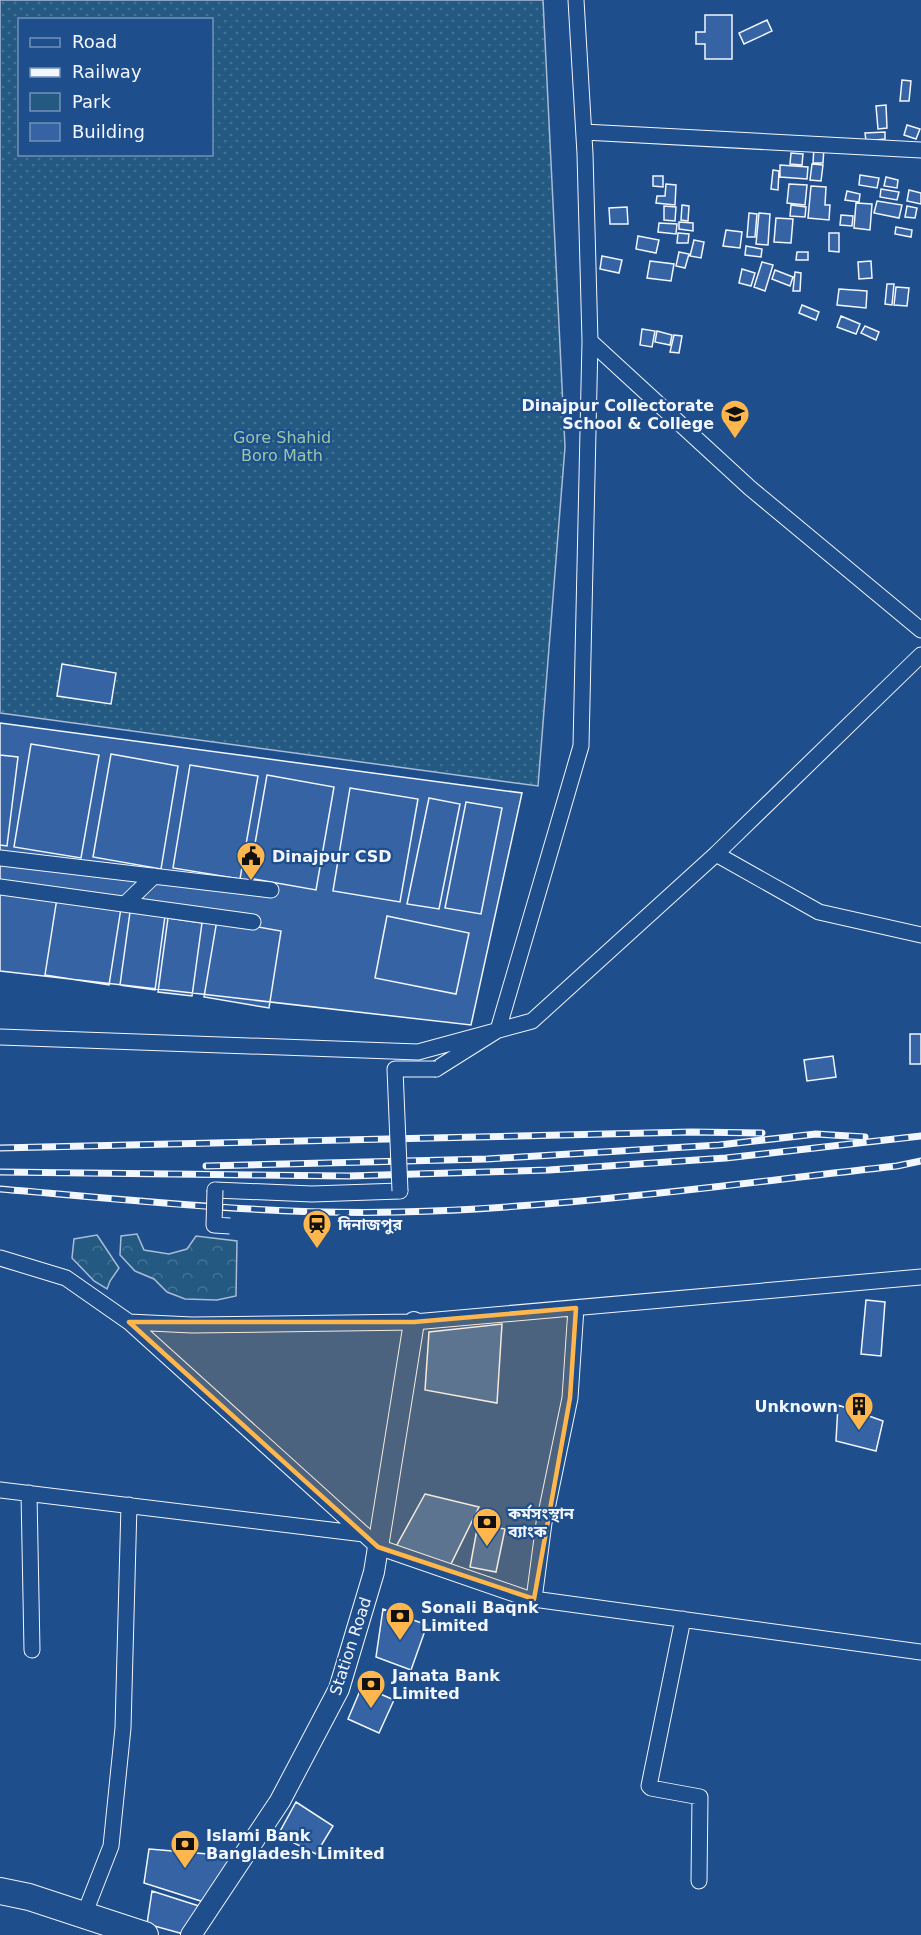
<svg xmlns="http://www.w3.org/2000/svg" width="921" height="1935" viewBox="0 0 921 1935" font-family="'DejaVu Sans','Noto Sans Bengali',sans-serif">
<defs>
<pattern id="green-dots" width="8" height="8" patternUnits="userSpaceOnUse" patternTransform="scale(1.5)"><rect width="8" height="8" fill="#245a82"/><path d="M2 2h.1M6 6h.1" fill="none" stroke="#447295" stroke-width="1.8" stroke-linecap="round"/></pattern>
<pattern id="forest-crowns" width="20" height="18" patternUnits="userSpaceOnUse" patternTransform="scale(1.5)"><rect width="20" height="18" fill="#245a82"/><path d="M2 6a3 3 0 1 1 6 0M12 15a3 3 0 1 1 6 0" fill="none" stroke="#447295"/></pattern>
</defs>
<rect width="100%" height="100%" fill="#1f4e8c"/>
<path fill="url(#green-dots)" stroke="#a8bbd7" stroke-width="1.5" fill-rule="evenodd" d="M0,0H543L565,447L538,786L0,713ZM20,20H212V154H20Z"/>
<path fill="url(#forest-crowns)" stroke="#a8bbd7" stroke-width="1.5" d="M137,1234L144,1250L169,1254L187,1249L196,1236L237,1241L236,1296L217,1300L185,1299L167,1292L154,1279L135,1271L120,1255L121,1236Z
M97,1235L119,1268L110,1281L107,1289L94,1281L72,1258L74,1239Z"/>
<path fill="#3563a3" stroke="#f2f6ff" stroke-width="1.5" d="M705,15H732V59H705V44H696V32H705Z
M767,20L772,31L744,44L739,33Z
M902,80L911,81L909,101H900Z
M886,105L887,128L878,129L876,106Z
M907,125L920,129L916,139L904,135Z
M885,132V139L866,141L865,133Z
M814,146L824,147L823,163H813Z
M791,153L803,154L802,165L790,164Z
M812,164L823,165L821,181L810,180Z
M780,165L808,167L807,179L780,177Z
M773,170L779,171L778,190L771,189Z
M860,175L879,178L877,188L859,185Z
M653,176H663V187L653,186Z
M886,177L898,180L897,188L884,186Z
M666,184L676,185L675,205L656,203L657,196H665Z
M789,184L807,185L805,205L787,203Z
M811,186L826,187L825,205H830L829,220L808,218Z
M881,189L899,192L897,200L880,197Z
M909,190L921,193V204L907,201Z
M847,191L860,194L859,202L845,200Z
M877,201L902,205L899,218L874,213Z
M856,203L872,204L870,230L854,228Z
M682,205L689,206L688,221L681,220Z
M791,205L806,207L805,217L790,216Z
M664,206L676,207L675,221L664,220Z
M907,206L917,208L915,218L905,217Z
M627,207L628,224H610L609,208Z
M749,213L757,214L755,237H747Z
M759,213L770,214L768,245L756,244Z
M841,215L853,216L852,226L840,225Z
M776,218L793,219L791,243L774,242Z
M679,222L693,223V231L679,229Z
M659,223L677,224L676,234L658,232Z
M896,227L912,230L911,237L895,234Z
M726,230L742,232L740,248L723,246Z
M678,233L689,234L688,243H677Z
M829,233H839V252L829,251Z
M638,236L659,240L656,253L636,249Z
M694,240L704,242L701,258L690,256Z
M746,246L762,249L761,257L745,255Z
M679,252L689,254L685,268L676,266Z
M797,252H808V260H796Z
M602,256L622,260L619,273L600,269Z
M650,261L674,264L671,281L647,278Z
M871,261L872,278L859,279L858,262Z
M762,262L773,265L765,291L754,287Z
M742,269L755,273L751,286L739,283Z
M775,270L793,277L790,286L772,279Z
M795,272L801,273L800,291H793Z
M887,284H894L892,305L885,304Z
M896,287L909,288L907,306L894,305Z
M839,289L867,291L866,308L837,305Z
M802,305L819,312L816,320L799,313Z
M841,316L860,324L856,334L837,327Z
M865,326L879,332L876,340L861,333Z
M642,329L655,331L652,347L640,345Z
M657,331L672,335L670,345L655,342Z
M674,335L682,336L679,353L670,352Z
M62,664L116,673L111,704L57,696Z
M0,723L522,793L471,1025L0,971Z
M31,744L99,755L81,858L14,847Z
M111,754L178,766L161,869L93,857Z
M0,755L18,757L7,846L0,845Z
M190,765L258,776L240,879L173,868Z
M267,775L334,787L316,890L249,878Z
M350,788L418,799L400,902L333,891Z
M429,798L460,804L439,909L407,904Z
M466,802L502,808L481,914L445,908Z
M57,898L121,908L109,985L45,975Z
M130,912L165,916L155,990L120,985Z
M387,916L469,933L456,994L375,978Z
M168,918L202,923L192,996L158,992Z
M217,920L281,931L269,1008L204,997Z
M910,1034H921V1064H910Z
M833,1056L836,1077L807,1081L804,1060Z
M866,1300L885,1302L881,1356L861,1354Z
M502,1324L497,1403L425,1390L429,1332Z
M838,1405L883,1421L876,1451L836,1441Z
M425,1494L479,1507L448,1570L393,1552Z
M478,1524L505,1529L496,1572L470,1567Z
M383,1609L427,1625L411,1670L376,1657Z
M362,1686L394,1700L379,1733L348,1719Z
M296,1802L333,1826L316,1854L278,1835Z
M149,1849L231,1856L207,1903L144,1883Z
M152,1891L202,1907L187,1935L147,1924Z"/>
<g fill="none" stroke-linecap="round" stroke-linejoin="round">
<g stroke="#f2f6ff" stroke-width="17">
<path id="street" d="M584,132L921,150
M590,341L750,488L921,630
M716,854L819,912L921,935
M0,858L271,890
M0,887L253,922
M125,904L154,876
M0,1037L418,1052L532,1021L716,854L921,655
M436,1069L498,1030L581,746L590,341L585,154L576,0
M215,1190L312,1194L400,1191
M0,1258L66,1278L129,1322L192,1325L414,1322L921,1277
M129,1322L378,1547L526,1598L921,1652
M0,1490L364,1534
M29,1493L32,1650
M534,1599L544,1523L570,1398L576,1308
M683,1619L649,1786L651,1788L700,1797L699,1881
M84,1915L111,1846L123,1728L129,1505"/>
</g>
<g stroke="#f2f6ff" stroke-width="22">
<path id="secondary" d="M191,1935L280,1801L339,1689L374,1572L414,1322"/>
</g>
<g stroke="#f2f6ff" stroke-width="28">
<path id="highway" d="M0,1891L29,1897L145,1935"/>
</g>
<use href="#street" stroke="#1f4e8c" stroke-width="15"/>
<use href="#secondary" stroke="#1f4e8c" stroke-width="20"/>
<use href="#highway" stroke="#1f4e8c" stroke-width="26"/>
<g stroke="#f2f6ff" stroke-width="7">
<path id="rail" d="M0,1148L691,1132L762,1133
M206,1166L487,1159L719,1145L816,1134L865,1137
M0,1172L348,1176L549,1170L726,1158L921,1136
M0,1189C133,1200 266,1215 399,1212C566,1208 731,1184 897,1166L921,1161"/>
</g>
<use href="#rail" stroke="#1f4e8c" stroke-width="4.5" stroke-dasharray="14" stroke-linecap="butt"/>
<g stroke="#f2f6ff" stroke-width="17" stroke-linecap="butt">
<path id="street-bridge" d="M215,1190L214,1225L230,1226
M400,1191L395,1069H436"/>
</g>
<use href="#street-bridge" stroke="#1f4e8c" stroke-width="15"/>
</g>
<path fill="#ffb74d" fill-opacity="0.2" stroke="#ffb74d" stroke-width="4.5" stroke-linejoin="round" d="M576,1308L570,1398L534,1599L378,1547L129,1322H414Z"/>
<defs>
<g id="school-pin" transform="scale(1.5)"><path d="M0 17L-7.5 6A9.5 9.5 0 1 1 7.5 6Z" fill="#ffb74d" stroke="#1f4e8c"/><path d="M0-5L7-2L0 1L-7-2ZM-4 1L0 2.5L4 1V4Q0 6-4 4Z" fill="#111"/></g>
<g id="civic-pin" transform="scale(1.5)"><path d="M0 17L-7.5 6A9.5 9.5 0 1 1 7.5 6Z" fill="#ffb74d" stroke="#1f4e8c"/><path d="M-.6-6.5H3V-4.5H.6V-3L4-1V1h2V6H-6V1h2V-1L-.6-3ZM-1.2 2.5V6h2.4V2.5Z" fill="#111"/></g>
<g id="station-pin" transform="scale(1.5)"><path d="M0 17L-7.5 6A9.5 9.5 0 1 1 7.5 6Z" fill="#ffb74d" stroke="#1f4e8c"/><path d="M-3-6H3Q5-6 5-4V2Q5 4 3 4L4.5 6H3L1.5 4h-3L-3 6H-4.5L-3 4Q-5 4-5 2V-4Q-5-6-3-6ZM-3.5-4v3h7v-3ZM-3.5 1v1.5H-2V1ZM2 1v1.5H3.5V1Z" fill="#111"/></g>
<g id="building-pin" transform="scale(1.5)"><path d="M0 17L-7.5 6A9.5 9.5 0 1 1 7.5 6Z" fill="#ffb74d" stroke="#1f4e8c"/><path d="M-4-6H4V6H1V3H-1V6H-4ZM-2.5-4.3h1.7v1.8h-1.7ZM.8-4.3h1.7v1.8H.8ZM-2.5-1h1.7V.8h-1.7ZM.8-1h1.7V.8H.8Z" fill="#111"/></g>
<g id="bank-pin" transform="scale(1.5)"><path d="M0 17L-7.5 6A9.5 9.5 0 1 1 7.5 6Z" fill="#ffb74d" stroke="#1f4e8c"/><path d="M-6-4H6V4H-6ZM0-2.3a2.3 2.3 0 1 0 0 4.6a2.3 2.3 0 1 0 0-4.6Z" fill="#111"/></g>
</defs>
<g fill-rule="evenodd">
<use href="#school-pin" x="735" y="414"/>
<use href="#civic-pin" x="251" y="856"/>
<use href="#station-pin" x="317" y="1224"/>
<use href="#building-pin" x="859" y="1406"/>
<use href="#bank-pin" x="487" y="1522"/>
<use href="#bank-pin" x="400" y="1616"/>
<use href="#bank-pin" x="371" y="1684"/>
<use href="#bank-pin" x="185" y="1844"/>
</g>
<g text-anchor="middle" stroke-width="4.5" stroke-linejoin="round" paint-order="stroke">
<g font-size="16" font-weight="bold" fill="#f2f6ff" stroke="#1f4e8c" text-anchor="start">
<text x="714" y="411" text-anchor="end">Dinajpur Collectorate<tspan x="714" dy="18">School &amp; College</tspan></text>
<text x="272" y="862">Dinajpur CSD</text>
<text x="338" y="1230">দিনাজপুর</text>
<text x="838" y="1412" text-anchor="end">Unknown</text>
<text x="508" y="1519">কর্মসংস্থান<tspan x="508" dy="18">ব্যাংক</tspan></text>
<text x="421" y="1613">Sonali Baqnk<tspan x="421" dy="18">Limited</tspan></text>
<text x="392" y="1681">Janata Bank<tspan x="392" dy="18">Limited</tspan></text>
<text x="206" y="1841">Islami Bank<tspan x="206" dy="18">Bangladesh Limited</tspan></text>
</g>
<g font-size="16" fill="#97c8a6" stroke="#1f4e8c">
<text x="282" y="443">Gore Shahid<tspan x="282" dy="18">Boro Math</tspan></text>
</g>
<g font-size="16" fill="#f2f6ff" stroke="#1f4e8c">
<text transform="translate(350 1646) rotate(-72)" y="6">Station Road</text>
</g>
</g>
<rect x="18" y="18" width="195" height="138" fill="#1f4e8c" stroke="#7391ba" stroke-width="1.5"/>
<rect x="30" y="38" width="30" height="9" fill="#1f4e8c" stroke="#7391ba" stroke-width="1.5"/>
<text x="72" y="48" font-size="18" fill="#f2f6ff">Road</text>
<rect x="30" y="68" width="30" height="9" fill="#f2f6ff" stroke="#7391ba" stroke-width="1.5"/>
<text x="72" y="78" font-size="18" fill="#f2f6ff">Railway</text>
<rect x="30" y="93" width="30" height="18" fill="#245a82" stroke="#7391ba" stroke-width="1.5"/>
<text x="72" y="108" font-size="18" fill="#f2f6ff">Park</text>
<rect x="30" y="123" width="30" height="18" fill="#3563a3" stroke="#7391ba" stroke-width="1.5"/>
<text x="72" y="138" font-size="18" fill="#f2f6ff">Building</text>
</svg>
